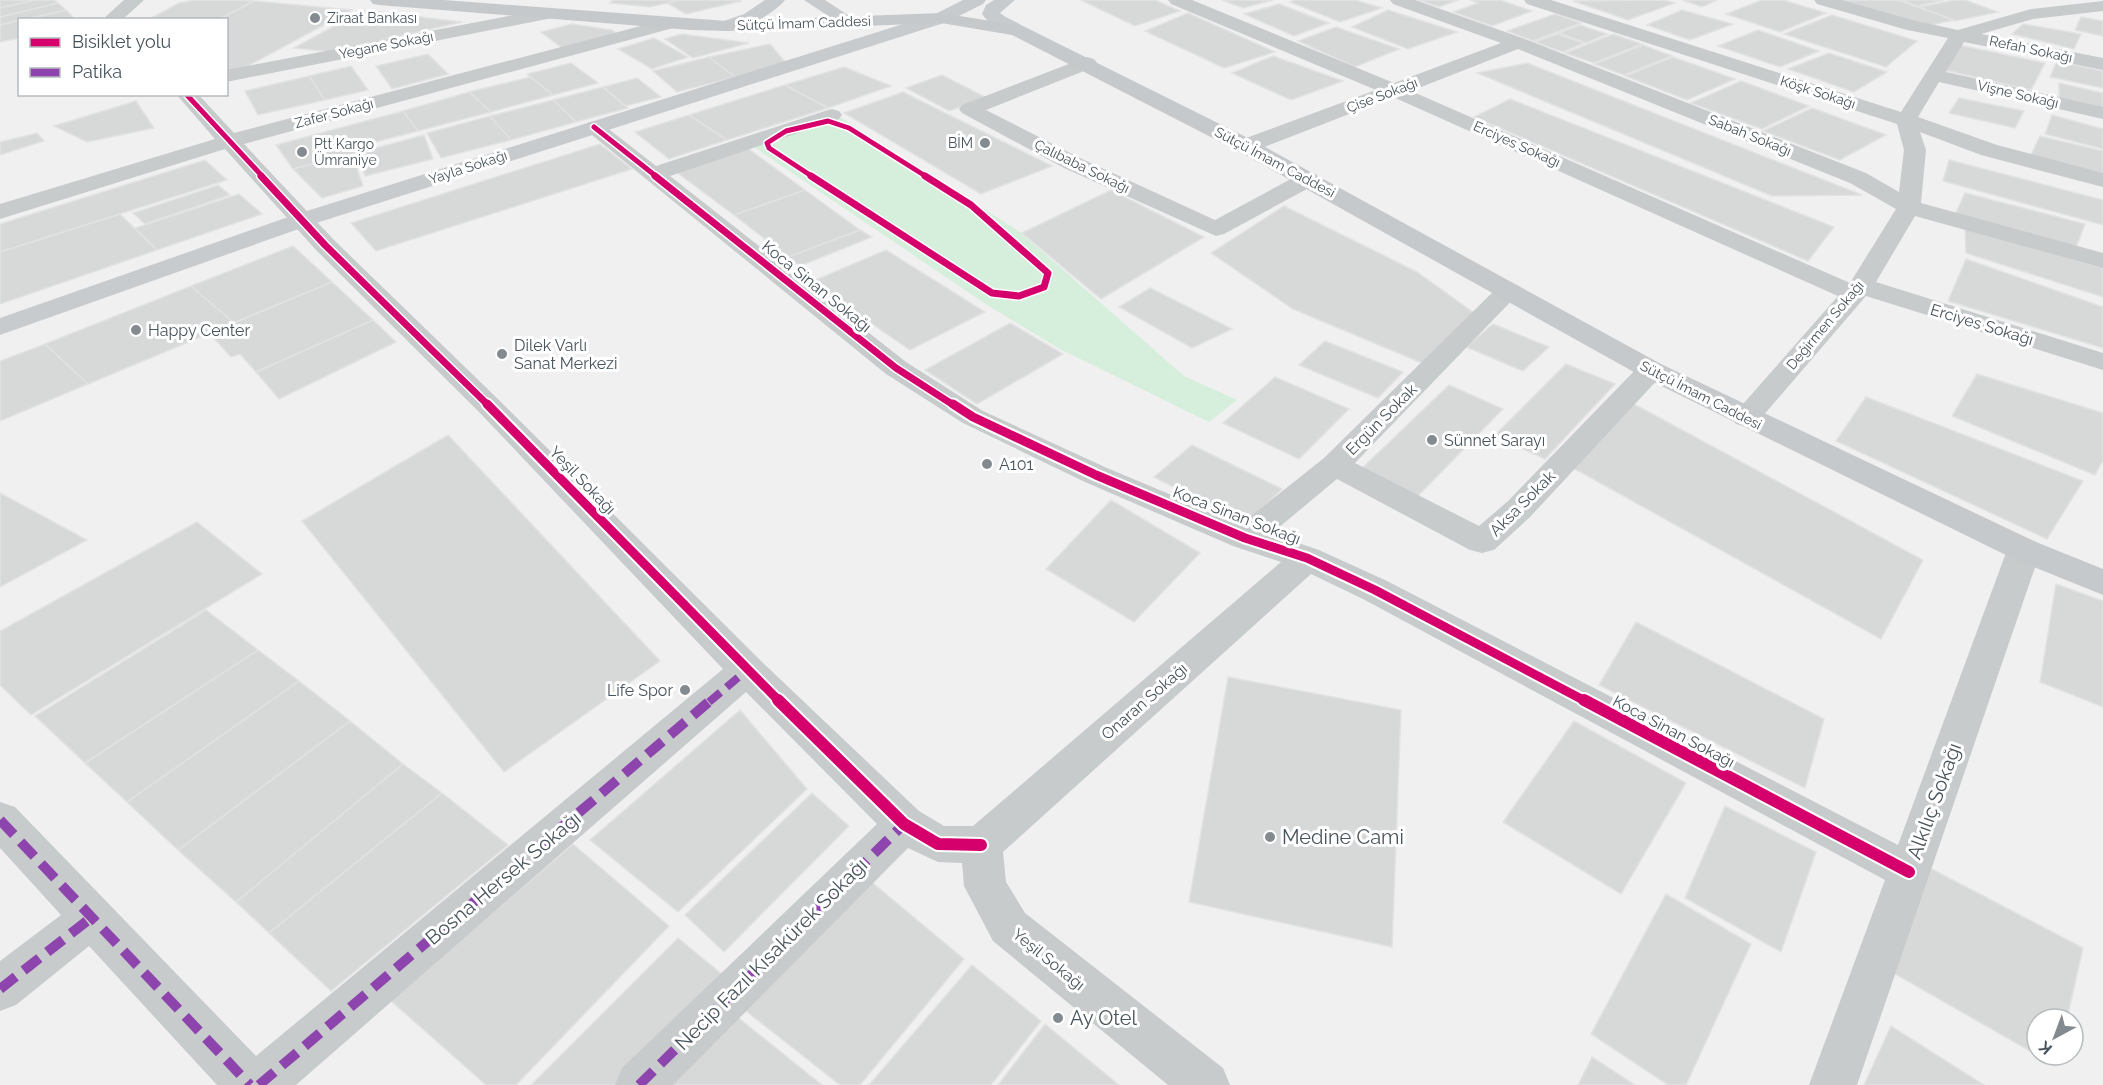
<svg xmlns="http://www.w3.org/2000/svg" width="2103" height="1085" viewBox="0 0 2103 1085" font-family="Raleway,sans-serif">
<rect width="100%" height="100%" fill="#f1f0f0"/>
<path fill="#d6eedc" d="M837,115L1020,232L1184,376L1237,400L1209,422L1060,349L987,305L751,145Z"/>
<path fill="#d7d8d8" stroke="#e2e2e3" stroke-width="1.5" d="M0,0H35L0,8Z
M35,0H54L58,3L0,17V8Z
M195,0H237L254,1L218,20H158L153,17L179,3Z
M613,0H680L650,7L610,3Z
M680,0H740L741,1L686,14L667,3Z
M1081,0H1155L1180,11L1135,26Z
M1222,0H1273L1243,8Z
M1296,0H1355L1382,8L1340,22L1290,2Z
M1418,0H1458L1439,7Z
M1470,0H1500L1532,11L1492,26L1453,12L1478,3Z
M1663,0L1675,3L1628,20L1573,1Z
M1682,0H1717L1702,7Z
M1762,0H1783L1826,13L1780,32L1726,14Z
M1841,0H1898L1954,20L1927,26Z
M1902,0H1944L1917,6Z
M1955,0H1965L1998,12L1955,21L1919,7Z
M254,1L352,10L242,69L230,73L226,70V20H218Z
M58,3L66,10L0,25V17Z
M1279,4L1329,23L1294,36L1244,14Z
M66,10L76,20H24Z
M363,10L462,22L331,52L294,48Z
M1388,10L1457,32L1408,49L1352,27Z
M1682,10L1733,24L1690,40L1647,25Z
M1188,13L1275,52L1224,68L1145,31Z
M1555,14L1581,23L1533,41L1507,31Z
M1832,15L1917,41L1886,67L1784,34Z
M2081,17L2103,21V36L2075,30Z
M20,20V38L0,42V25Z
M572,24L612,30L617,34L562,48L541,32Z
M2023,24L2081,34L2074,49L2012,34Z
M1580,25L1607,34L1586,43L1559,33Z
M1336,27L1399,49L1355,67L1298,41Z
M1758,30L1819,51L1780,67L1718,46Z
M682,34L749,43L693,58L665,39Z
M1557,34L1584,43L1563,52L1535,42Z
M1613,34L1642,44L1594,63L1565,53Z
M654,38L688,57L652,69L618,49Z
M770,44L787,64L735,77L709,57Z
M1643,45L1672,56L1624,75L1594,64Z
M1959,45L2045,63L2031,90L1944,70Z
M1829,53L1887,72L1854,92L1788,69Z
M428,54L448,74L392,89L376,66Z
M1273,56L1343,81L1291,100L1232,73Z
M709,57L735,77L677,92L653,71Z
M1673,57L1735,79L1687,100L1625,76Z
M2057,61L2103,71V88L2050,77Z
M571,63L598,83L553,95L527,74Z
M1527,63L1862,195L1772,196L1477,73Z
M351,66L368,90L325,100L309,76Z
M844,67L891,86L828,108L785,85Z
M942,75L987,98L949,111L906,88Z
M309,76L325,100L258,115L245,91Z
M530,77L553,95L491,112L469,92Z
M637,78L661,97L625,106L603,87Z
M1741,81L1809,106L1762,129L1691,103Z
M2059,83L2103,93V109L2059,100Z
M785,85L828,108L727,140L689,115Z
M603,87L628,108L576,122L553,100Z
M469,92L491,112L418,131L403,111Z
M903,92L1052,166L981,194L844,113Z
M1959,98L2024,111L2015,128L1949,113Z
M1510,99L1834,227L1808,261L1474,117Z
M553,100L576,122L511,140L490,116Z
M136,101L154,128L87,142L54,126Z
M1812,108L1886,135L1840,160L1763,131Z
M403,111L418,131L371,143L372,146L352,154L293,169L276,145Z
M689,115L727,140L669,159L635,132Z
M2052,115L2103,129V149L2045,134Z
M490,116L511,140L441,158L427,133Z
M37,133L44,141L0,155V142Z
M424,135L433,159L365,176L358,153Z
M2040,136L2103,151V175L2030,157Z
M600,144L632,169L376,251L351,223Z
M746,147L805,190L734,215L675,171Z
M352,154L363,186L322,198L293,169Z
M205,160L227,180L0,252V224Z
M1949,160L2103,200V225L1943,181Z
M218,185L230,195L145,224L133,213Z
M805,190L860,230L788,257L734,215Z
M1111,190L1204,237L1101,299L1022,233Z
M1965,193L2085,224L2075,250L1954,217Z
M239,194L262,214L157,250L135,228Z
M1284,206L1417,272L1477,315L1429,366L1293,309L1211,253Z
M120,214L157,250L0,304V252Z
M1965,227L2103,268V297L1966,253Z
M860,230L872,237L800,266L788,257Z
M293,246L332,282L234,323L191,286Z
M886,250L985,312L910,350L811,282Z
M1966,259L2103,307V348L1948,301Z
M332,282L373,320L256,372L240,354L231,357L209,333Z
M191,286L234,323L88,384L45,344Z
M1150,288L1232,329L1192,348L1119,307Z
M373,320L396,342L279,399L256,372Z
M1010,323L1063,354L977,404L925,370Z
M1493,324L1549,347L1523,371L1466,347Z
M1325,341L1403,372L1378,398L1299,365Z
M45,344L88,384L0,421V361Z
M1566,364L1615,384L1545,459L1494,436Z
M1977,374L2103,413V460L2095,475L1952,416Z
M1275,377L1349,409L1299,459L1223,423Z
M1449,385L1503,409L1414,500L1358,472Z
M1866,397L2083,481L2047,539L1836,441Z
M1634,404L1923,560L1881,639L1573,468Z
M448,435L660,661L504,772L302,521Z
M1192,445L1282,489L1246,524L1154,477Z
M0,493L87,540L0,587Z
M1111,500L1200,553L1134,622L1046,569Z
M197,522L262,574L31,715L0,685V631Z
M2056,584L2103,601V707L2040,682Z
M206,610L258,650L85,763L35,716Z
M1636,622L1824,719L1805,788L1599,685Z
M258,650L299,681L127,802L85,763Z
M1228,677L1401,710L1392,947L1189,902Z
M299,681L350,721L178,850L127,802Z
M740,710L807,789L678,912L590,840Z
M350,721L403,764L236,902L178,850Z
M1574,721L1686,783L1621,894L1503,822Z
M403,764L442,793L269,933L236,902Z
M442,793L508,845L331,991L269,933Z
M812,793L849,826L724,952L685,915Z
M1725,806L1816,852L1781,952L1685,898Z
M573,844L669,926L516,1085H486L390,1000Z
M1926,866L2083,948L2067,1019H2037V1055L1888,970Z
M862,874L964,959L860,1085H840L737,1004Z
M1666,894L1751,944L1686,1085H1668L1591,1034Z
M678,938L723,975L618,1085H531Z
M972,965L1041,1021L991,1085H869Z
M730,1011L822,1085H659Z
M1045,1024L1119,1085H998Z
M1891,1026L1984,1085H1864Z
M2037,1055H2058L2056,1066Z
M1592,1057L1635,1085H1578Z"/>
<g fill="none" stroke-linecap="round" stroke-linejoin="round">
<path fill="#c7cbcc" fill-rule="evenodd" d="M124,0H144L122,20H102Z
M1168,0H1192L1394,83L1501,43L1393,4L1390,0H1415L1525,39L1866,173L1899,192L1904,150L1897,124L1527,4L1524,0H1551L1901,112L1948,38L1907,30L1817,4L1814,0H1842L1916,21L1958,30L2031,9L2103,1V11L2033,19L1981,34L2103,58V70L1964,42L1946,72L2103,107V119L1939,82L1918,117L1997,145L2103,173V187L1981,155L1920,132L1926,150L1921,203L2103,253V268L1915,216L1876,282L2103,353V370L1866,296L1756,424L1746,427L1736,424L1731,418L1736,412L1838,296L1393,97L1254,151L1246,152L1238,151L1235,146L1238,141L1376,90L1171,4ZM1518,49L1850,183L1896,209L1850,283L1411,91Z
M546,9L552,10L555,14L552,18L226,82V70Z
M671,18L677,19L680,23L677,27L244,144L334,240L500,401L760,660L919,811L944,826H973L1281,562L1233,546L1085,482L963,423L886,374L587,131L584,127L587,123L594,121L601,123L656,166L825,111L832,109L839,111L842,115L839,119L670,176L906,362L983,411L1107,468L1241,524L1324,458L1499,286L1508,283L1517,286L1521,291L1355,463L1479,526L1508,501L1641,364L1651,362L1661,364L1665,370L1661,376L1530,517L1494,550L1482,553L1470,550L1337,479L1271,534L1319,550L1387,581L1898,845L2007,550L2012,542L2024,538L2036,542L2041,550L1857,1085H1809L1885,880L1363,599L1311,574L1003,852L1006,882L1025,913L1223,1068L1230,1085H1168L993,941L964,886L962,863L938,862L908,848L673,1085H615L622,1068L877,824L746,692L296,1085H217L89,946L16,1005L0,1011V961L61,915L0,848V802L15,807L256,1056L723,669L480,413L316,250L225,149L0,219V204L215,139L176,94H198L234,133Z
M1087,57L1094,59L1097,63L1094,67L986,110L1080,158L1215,220L1300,174L1308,172L1316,174L1319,179L1316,184L1224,234L1216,236L1064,168L962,113L959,109L962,105Z"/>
<path fill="#c8cbcd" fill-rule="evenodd" d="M765,0H785C774,14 738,34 721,30L718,26L721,22L744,14Z
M804,0H825L857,21L854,25H842Z
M963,0H986L983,4L947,22L310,225L0,335V318L294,215L935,14Z
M994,0H1015L1000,13C1008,20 1021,22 1026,30L1023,34C1008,38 991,26 982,14L986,5Z"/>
<path fill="#c6c9cb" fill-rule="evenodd" d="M370,0H444L727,21L941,13L1023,26L1254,141L1661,364L2036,542L2103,569V595L2012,558L1641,376L1238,151L1012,35L941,23L727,31L691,30L379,5L373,4Z"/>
<path stroke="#8e44ad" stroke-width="8" stroke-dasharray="15 8" stroke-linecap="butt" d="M709,702L747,670"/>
<path stroke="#8e44ad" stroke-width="10" stroke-dasharray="20 10" stroke-linecap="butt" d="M0,820L250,1085
M0,989L92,917
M259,1085L711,700
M639,1085L904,824"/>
<g stroke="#fff" stroke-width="8">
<path id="cycleway-far3" d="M186,94L263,177
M594,127L657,177
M813,177L769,148L767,143L786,131L828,121L849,128L927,177"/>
</g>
<g stroke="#fff" stroke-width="10">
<path id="cycleway-far2" d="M261,176L325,245L489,406
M655,176L896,368L955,406
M811,176L992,293L1019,296L1044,287L1048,273L971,205L925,176"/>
</g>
<g stroke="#fff" stroke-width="13">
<path id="cycleway-far1" d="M487,404L780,702
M953,404L973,417L1096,475L1245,538L1307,558L1375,590L1587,702"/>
</g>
<g stroke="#fff" stroke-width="16">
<path id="cycleway" d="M778,700L904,824L938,844L981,845
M1584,700L1909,872"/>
</g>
<use href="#cycleway-far3" stroke="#d6006c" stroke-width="5"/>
<use href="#cycleway-far2" stroke="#d6006c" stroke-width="7"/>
<use href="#cycleway-far1" stroke="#d6006c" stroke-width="9"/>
<use href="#cycleway" stroke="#d6006c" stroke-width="12"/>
</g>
<g fill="#838b90" stroke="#fff" stroke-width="2">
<circle cx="315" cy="18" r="6"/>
<circle cx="985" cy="143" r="6"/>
<circle cx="302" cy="152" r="6"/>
<circle cx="136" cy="330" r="6"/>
<circle cx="502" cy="354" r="6"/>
<circle cx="1432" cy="440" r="6"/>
<circle cx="987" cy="464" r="6"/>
<circle cx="685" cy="690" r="6"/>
<circle cx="1270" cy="837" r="6"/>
<circle cx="1058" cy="1018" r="6"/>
</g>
<g text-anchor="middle" stroke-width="6" stroke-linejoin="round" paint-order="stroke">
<g font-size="14" fill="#48545c" stroke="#fff" text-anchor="start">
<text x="327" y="23">Ziraat Bankası</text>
<text x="973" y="148" text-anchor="end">BİM</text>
<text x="314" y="149">Ptt Kargo<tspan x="314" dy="16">Ümraniye</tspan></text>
</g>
<g font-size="14" fill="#48545c" stroke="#fff">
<text transform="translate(804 23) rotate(-2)" y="5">Sütçü İmam Caddesi</text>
<text transform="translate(386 45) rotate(-11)" y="5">Yegane Sokağı</text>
<text transform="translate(2031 49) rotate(12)" y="5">Refah Sokağı</text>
<text transform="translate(1818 92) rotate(18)" y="5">Köşk Sokağı</text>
<text transform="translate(2018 94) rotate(13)" y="5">Vişne Sokağı</text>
<text transform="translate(1382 95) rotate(-21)" y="5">Çise Sokağı</text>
<text transform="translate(334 113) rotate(-15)" y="5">Zafer Sokağı</text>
<text transform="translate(1750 135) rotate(22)" y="5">Sabah Sokağı</text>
<text transform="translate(1517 144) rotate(24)" y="5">Erciyes Sokağı</text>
<text transform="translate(1275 162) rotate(28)" y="5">Sütçü İmam Caddesi</text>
<text transform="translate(1082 166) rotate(26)" y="5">Çalıbaba Sokağı</text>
<text transform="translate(468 167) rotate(-18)" y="5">Yayla Sokağı</text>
<text transform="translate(1825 325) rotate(-50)" y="5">Değirmen Sokağı</text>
<text transform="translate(1701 395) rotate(27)" y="5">Sütçü İmam Caddesi</text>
</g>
<g font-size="16" fill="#48545c" stroke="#fff">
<text transform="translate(817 286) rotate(39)" y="6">Koca Sinan Sokağı</text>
<text transform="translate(1982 324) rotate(17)" y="6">Erciyes Sokağı</text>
<text transform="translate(1381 419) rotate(-45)" y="6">Ergün Sokak</text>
<text transform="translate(583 480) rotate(46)" y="6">Yeşil Sokağı</text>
<text transform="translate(1522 503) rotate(-45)" y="6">Aksa Sokak</text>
<text transform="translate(1237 515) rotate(21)" y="6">Koca Sinan Sokağı</text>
<text transform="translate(1144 701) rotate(-41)" y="6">Onaran Sokağı</text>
<text transform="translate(1674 731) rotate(28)" y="6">Koca Sinan Sokağı</text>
<text transform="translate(1049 959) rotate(39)" y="6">Yeşil Sokağı</text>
</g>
<g font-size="16" fill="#48545c" stroke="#fff" text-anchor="start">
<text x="148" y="336">Happy Center</text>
<text x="514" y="351">Dilek Varlı<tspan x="514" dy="18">Sanat Merkezi</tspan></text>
<text x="1444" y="446">Sünnet Sarayı</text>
<text x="999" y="470">A101</text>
<text x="673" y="696" text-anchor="end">Life Spor</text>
</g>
<g font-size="20" fill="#48545c" stroke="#fff">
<text transform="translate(1934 801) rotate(-70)" y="7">Alkılıç Sokağı</text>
<text transform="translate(503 878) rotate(-40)" y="7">Bosna Hersek Sokağı</text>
<text transform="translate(771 954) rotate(-45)" y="7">Necip Fazıl Kısakürek Sokağı</text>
</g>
<g font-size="20" fill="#48545c" stroke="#fff" text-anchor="start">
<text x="1282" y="844">Medine Cami</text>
<text x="1070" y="1025">Ay Otel</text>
</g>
</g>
<rect x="18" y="18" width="210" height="78" fill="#ffffff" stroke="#b6bbbe" stroke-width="1.5"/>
<rect x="30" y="38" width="30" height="9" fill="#d6006c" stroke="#b6bbbe" stroke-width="1.5"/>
<text x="72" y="48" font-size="18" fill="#48545c">Bisiklet yolu</text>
<rect x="30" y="68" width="30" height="9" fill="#8e44ad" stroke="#b6bbbe" stroke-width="1.5"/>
<text x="72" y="78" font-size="18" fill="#48545c">Patika</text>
<g transform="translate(2055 1037) rotate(221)"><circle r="28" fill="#ffffff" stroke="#b6bbbe" stroke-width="1.5"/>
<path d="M0-4.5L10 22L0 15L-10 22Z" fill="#838b90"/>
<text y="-9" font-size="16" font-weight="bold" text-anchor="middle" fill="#48545c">K</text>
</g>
</svg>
